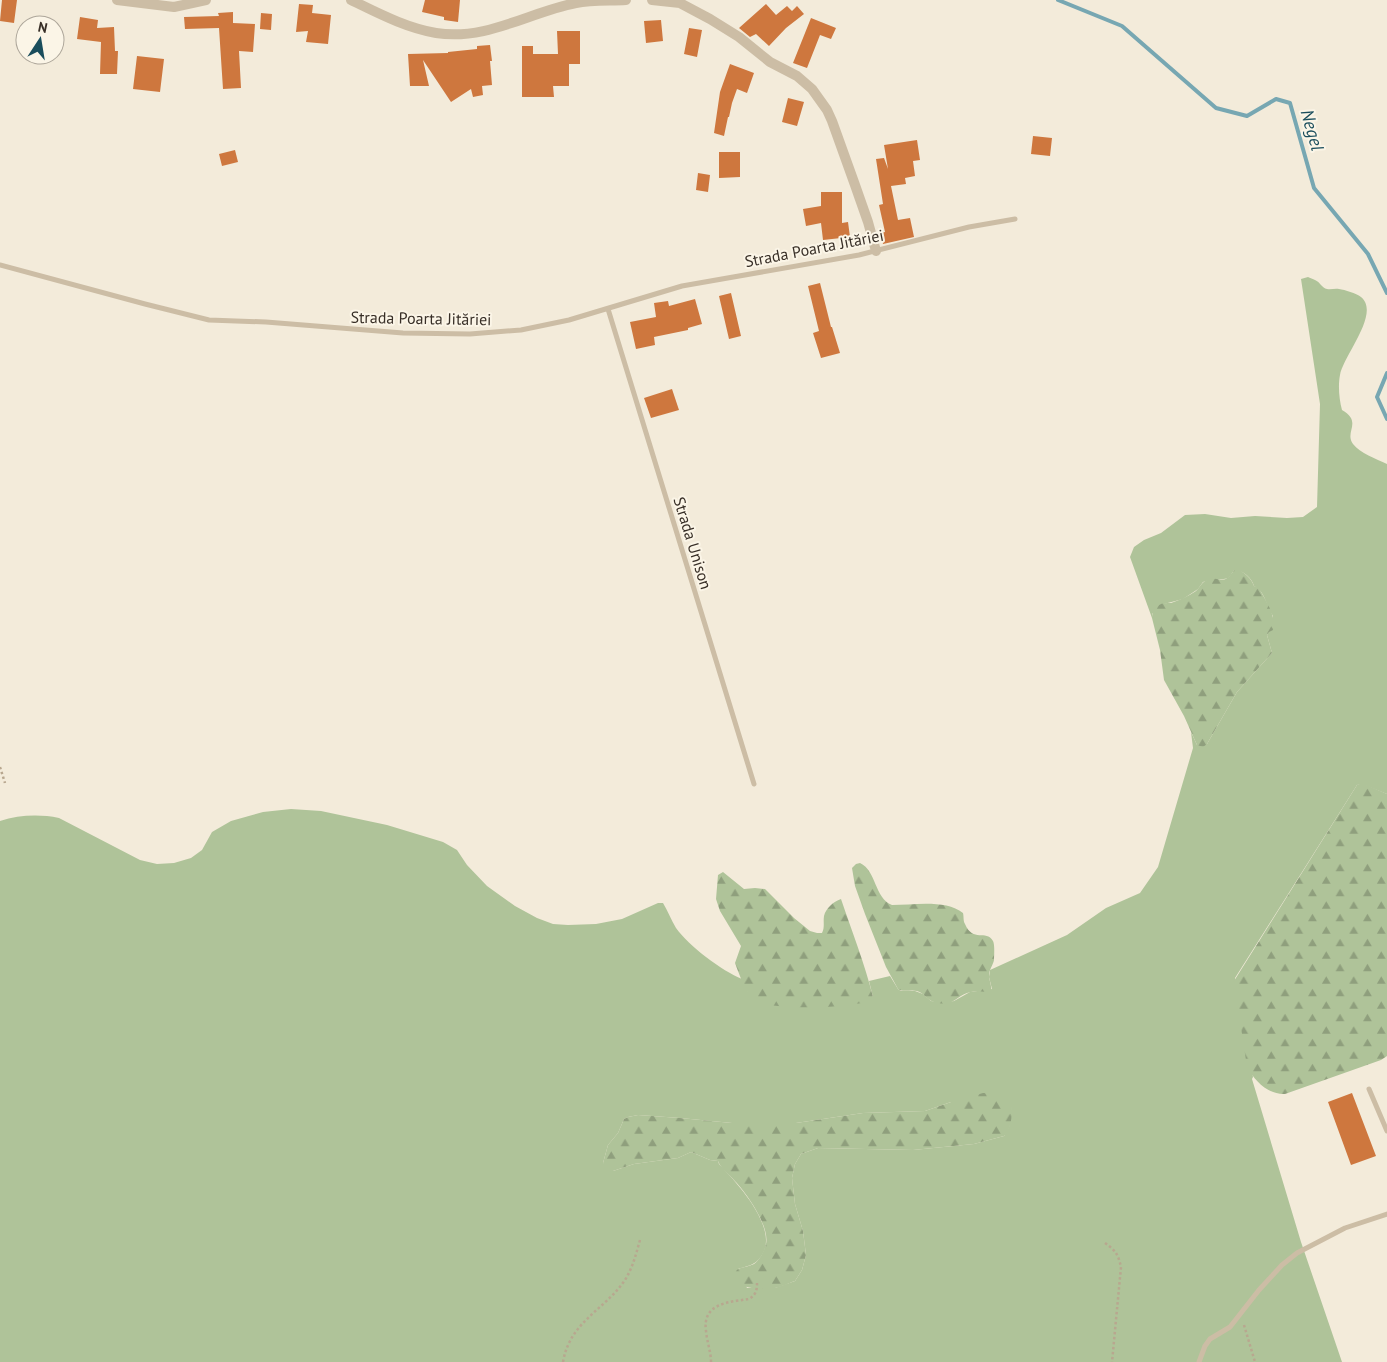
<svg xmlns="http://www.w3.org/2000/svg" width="1387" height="1362" viewBox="0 0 1387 1362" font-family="'PT Sans',sans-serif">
<defs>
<pattern id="forest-firs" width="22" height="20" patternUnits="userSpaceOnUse" patternTransform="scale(1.25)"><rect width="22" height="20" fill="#afc399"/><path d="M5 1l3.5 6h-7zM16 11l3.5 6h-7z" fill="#8f9f7d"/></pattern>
</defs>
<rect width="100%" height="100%" fill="#f3ebda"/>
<path fill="#afc399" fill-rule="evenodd" d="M1308,277C1310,278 1313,279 1315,280C1320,282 1322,288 1327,289C1331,290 1335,288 1339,289C1345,290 1356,293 1361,297C1381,313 1343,356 1340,375C1338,385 1339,399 1342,410C1363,422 1344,432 1353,444C1360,453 1376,459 1387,464V794L1362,784L1357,785L1235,978L1253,1077L1252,1079L1301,1242L1342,1362H0V821C19,815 39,814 59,818L140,860L157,864L174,863L191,858L202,850L212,832L231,821L263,812L291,809L321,811L387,825L443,842L457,850L467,865L487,886L515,906L537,918L553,924L568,925L596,924L622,919L658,903H663C668,911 671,920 676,928C689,946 722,971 742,979L748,992L873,997L869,981L890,976L898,989L901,991H915L923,994L931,1001L943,1003L954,1001L970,992L992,989L989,977L990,970L1067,935L1106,908L1140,893L1158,867L1193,748L1191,732L1197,745L1207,744L1237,692L1272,653L1267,635L1273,623V616C1266,607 1266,592 1254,586C1252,578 1243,570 1234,570C1228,580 1228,579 1216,579C1212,579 1207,581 1203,582L1198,589L1183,599L1160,605L1152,614V618L1130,557L1134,547L1144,540L1161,533L1185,515L1205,514L1231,518L1255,516L1287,518L1303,517L1317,507L1320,404L1301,279ZM951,1102L1012,1103L1009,1127L1004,1136L974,1144L913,1150L818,1148L801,1154L795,1164L792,1178L795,1204L803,1231L806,1255L802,1270L795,1281L775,1288H747L738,1269C743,1267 751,1266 756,1262C787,1236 738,1184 719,1164L718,1161L710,1160L691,1152L678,1158L634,1164L613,1171L603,1163L608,1145L618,1133L624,1119L628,1117L638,1115L680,1118L732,1123H796L863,1113L925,1111Z"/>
<path fill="url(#forest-firs)" d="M1237,569C1244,572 1252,579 1254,586L1259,588C1265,600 1277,616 1273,630L1269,632L1267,635L1272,653L1237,692L1207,744L1203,747L1197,745L1184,716L1164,680L1160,650L1152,618C1152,613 1154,608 1159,605C1162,603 1167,603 1171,603C1180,600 1189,596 1196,591C1200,587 1202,582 1207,580C1222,575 1223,587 1234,570Z
M1362,783L1387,794V1056L1381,1060L1285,1094C1268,1095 1255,1081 1247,1067L1234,981L1357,785Z
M860,863C877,871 874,898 892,905C913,905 946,899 963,913C964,917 963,921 965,924C973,943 986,929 993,941C995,945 994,955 994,960C993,965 989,970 989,975C989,981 992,985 991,991C984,993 978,990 971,992C957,994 955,1008 934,1002C927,1000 924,993 917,991C910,989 904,993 898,989L886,967L865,914L855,886L852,868L856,864Z
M723,872L744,889L755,888L765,889L794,918L810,931L817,933H822C825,927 823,922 824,916C826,908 833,902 841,899C852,932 865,964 873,997L872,1001C842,1008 799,1009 769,1005C765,1004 760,1005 757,1003C747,998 739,973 735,963L741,946L720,911L716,899L718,875Z
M983,1093C994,1094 1004,1094 1012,1103C1012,1113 1012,1129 1004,1136L974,1144L913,1150L818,1148L801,1154L795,1164L792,1178L795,1204L803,1231L806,1255L802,1270L795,1281C789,1283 782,1287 775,1288C764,1290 744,1289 735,1282C733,1264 742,1270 754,1264C760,1260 764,1251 766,1244C770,1226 746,1192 733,1179C728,1173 721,1169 718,1161L710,1160L691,1152L678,1158L634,1164L613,1171H608L604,1168L603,1163L608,1145L618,1133L624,1119L628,1117L638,1115L680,1118L732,1123H796L863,1113L925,1111L951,1102Z"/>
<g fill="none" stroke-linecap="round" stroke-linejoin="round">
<path stroke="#77a7b2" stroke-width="4" d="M1058,0L1122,26L1216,108L1247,116L1276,99L1290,103L1314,188L1368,254L1387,293
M1387,373L1377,397L1387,419"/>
</g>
<path fill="#ce773e" d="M2,0H17L14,23L0,21Z
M425,0H460L458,22L444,20V17L422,12Z
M299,4L313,5L312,13L331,15L328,44L306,42L308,31L296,32Z
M766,4L776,15L787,6L792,11L797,6L804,14L786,28L769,46L756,34L750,37L739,28Z
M233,12V23L255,24L253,52L239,51L241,88L223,89L219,28L185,29L184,17L219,16L218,13Z
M261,13L272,14L271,30L260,29Z
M80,17L98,20L97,28L114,27L115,51H118L117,74H100L101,42L77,39Z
M811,18L836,28L831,39L820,35L807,68L793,63Z
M661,20L663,41L646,43L644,21Z
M689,28L702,30L697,57L684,54Z
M557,31H580V64H569V86H553L554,97H522V46H533V54H558Z
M490,45L492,61H490L492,85L482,86L483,95L473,97L471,89L451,102L423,60L429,86H410L408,54L448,53V52L477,49V46Z
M137,56L164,59L160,92L133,89Z
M730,64L754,73L747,93L737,89L732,103L729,117H728L724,136L714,133L720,92Z
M788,98L804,102L797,126L782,122Z
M1033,136L1052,138L1050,156L1031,154Z
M917,140L920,160L913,161L915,176L905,178L906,184L891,186L898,220L910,218L914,237L883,244L881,233L885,232L879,205L883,204L876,159L884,158L888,169L884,145Z
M235,150L238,162L222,166L219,154Z
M719,152H740V177L719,178Z
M698,173L710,175L708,192L696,190Z
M821,192H842V223L848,222L850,237L823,240L821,223L806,226L803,209L821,206Z
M820,283L831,327H832L840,353L821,358L813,333L819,331L808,286Z
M731,293L741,336L729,339L719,296Z
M695,299L702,324L688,328V330L654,337L655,345L636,349L630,322L656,317L654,303L668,301L669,306Z
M672,389L679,410L651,418L644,398Z
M1352,1093L1376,1156L1351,1165L1328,1102Z"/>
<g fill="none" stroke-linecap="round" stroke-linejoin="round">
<path stroke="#b8a78f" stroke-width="2.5" stroke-dasharray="2.5 2.5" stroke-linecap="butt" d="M0,767L5,783
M1105,1243C1116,1251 1118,1254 1121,1267L1112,1362
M1244,1325L1255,1362
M563,1362C570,1321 605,1310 625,1280C633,1267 636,1254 640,1240
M711,1362C711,1352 707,1342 706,1331C702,1303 729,1302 749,1299C756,1295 757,1290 757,1283"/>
<path stroke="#ccbda5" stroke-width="5" d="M0,265L145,304L209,320L266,322L403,333L470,334L521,330L569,320L682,286L859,255L969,227L1015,219
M608,309L754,784
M1369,1089L1387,1131
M1199,1362L1205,1346L1210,1339L1230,1327L1259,1290L1282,1265L1297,1253L1345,1228L1387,1214"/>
<path stroke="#ccbda5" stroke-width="10" d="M117,0L174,7L206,0
M351,0C378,13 406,28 436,33C487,41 529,12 576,3C592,0 610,1 626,0
M652,0L680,3L710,19L739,37L770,62L797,76L812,89L827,110L832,121L855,185L868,222L876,251"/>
</g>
<g text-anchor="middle" stroke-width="4" stroke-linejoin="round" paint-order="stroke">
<g font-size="16" fill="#382f27" stroke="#fbf5e7">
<text transform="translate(814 248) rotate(-11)" y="6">Strada Poarta Jităriei</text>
<text transform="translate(421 318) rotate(1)" y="6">Strada Poarta Jităriei</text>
<text transform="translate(693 543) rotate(73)" y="6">Strada Unison</text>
</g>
<g font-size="18" font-style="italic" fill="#1a4d5c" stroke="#fbf5e7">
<text transform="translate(1312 130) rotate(74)" y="6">Negel</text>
</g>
</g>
<g transform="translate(40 40) rotate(12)"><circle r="24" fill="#fbf5e7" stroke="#ada69a"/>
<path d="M0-4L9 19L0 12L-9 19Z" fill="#1a4d5c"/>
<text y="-8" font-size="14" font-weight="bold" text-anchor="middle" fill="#382f27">N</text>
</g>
</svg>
